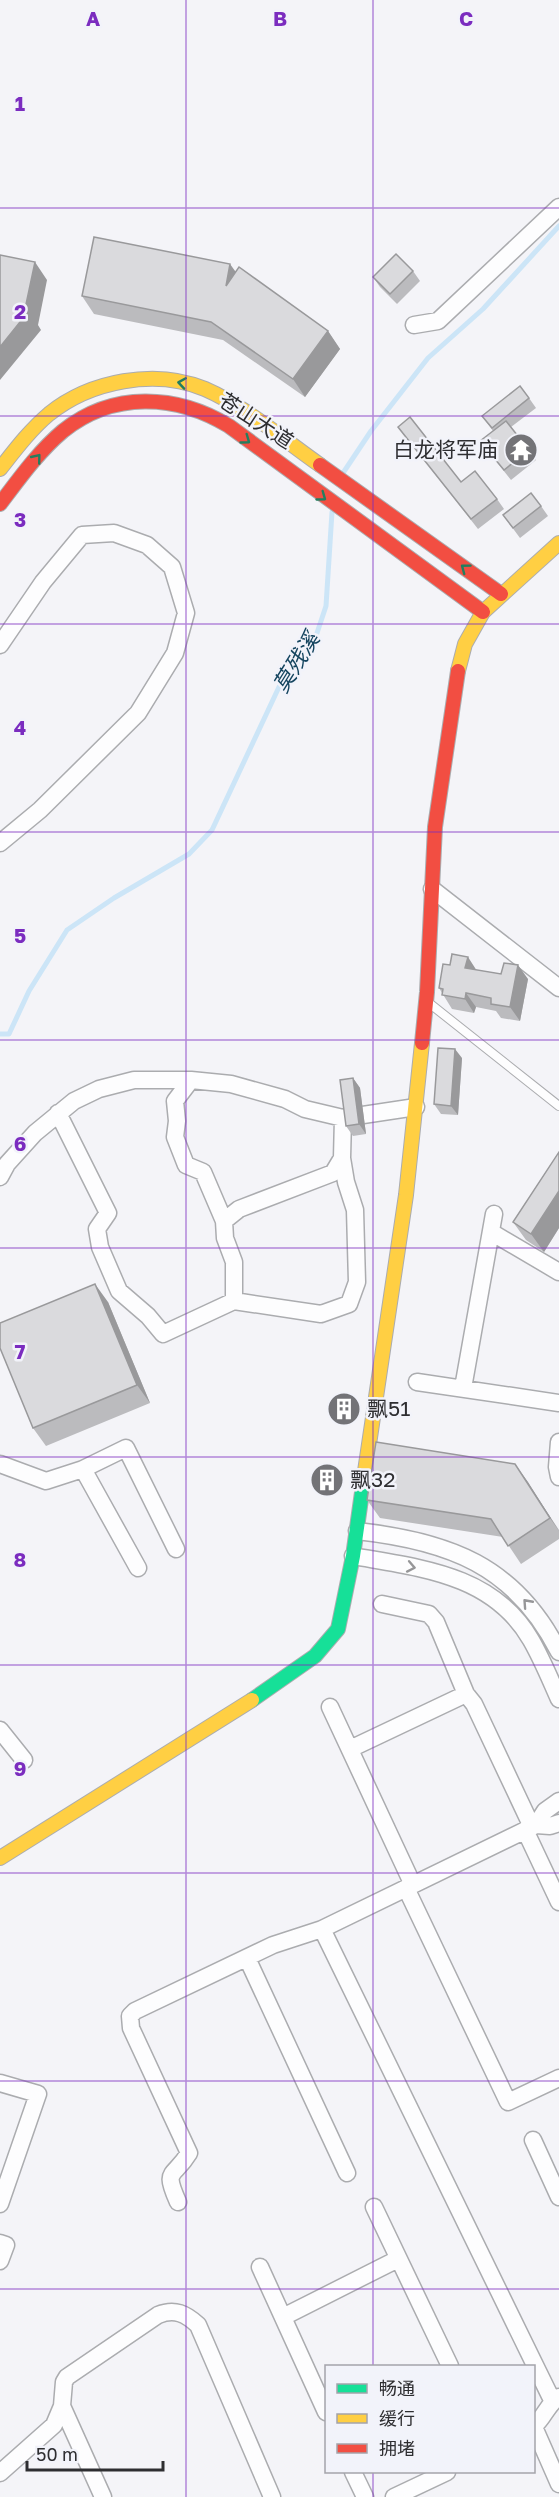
<svg xmlns="http://www.w3.org/2000/svg" width="559" height="2497" viewBox="0 0 559 2497" font-family="'Golos Text','Noto Sans SC',sans-serif">
<rect width="100%" height="100%" fill="#f4f4f8"/>
<g fill="none" stroke-linecap="round" stroke-linejoin="round">
<path stroke="#cce5f7" stroke-width="5" d="M343,473L371,431L428,358L483,309L559,226
M0,1034H9L29,991L67,930L114,898L189,854L212,830L279,687L315,639L326,606L332,512"/>
<g stroke="#abacaf" stroke-width="10">
<path id="lane" d="M429,1003L559,1106"/>
</g>
<g stroke="#abacaf" stroke-width="19">
<path id="street" d="M414,325L438,321L559,207
M0,645L43,582L82,535L114,533L147,545L172,567L186,613L175,653L138,713L40,810L0,843
M432,889L559,988
M191,1080L175,1101L177,1121L175,1137L186,1165L203,1172L224,1221
M58,1113L108,1213L97,1229L100,1247L119,1291L148,1316L163,1334L234,1301V1262L225,1238L224,1221L239,1209L333,1173L342,1158L343,1118
M0,1177L7,1164L35,1133L74,1101L99,1089L134,1080H191L231,1084L285,1099L305,1109L343,1118L416,1107
M491,1232L559,1272
M234,1301L321,1314L349,1304L357,1282L355,1210L346,1182L342,1158
M417,1382L559,1403
M463,1388L494,1214
M559,1442L557,1467L559,1477
M0,1464L46,1481L83,1469L138,1568
M83,1469L126,1448L176,1549
M357,1531C448,1541 515,1565 559,1652
M353,1556C420,1568 493,1574 531,1640C542,1659 550,1679 559,1699
M382,1604L429,1614L436,1622L466,1694L474,1704L532,1827
M330,1707L413,1885
M0,1730L24,1760
M350,1749L466,1694
M536,1825L545,1811L559,1801
M525,1830L559,1902
M406,1888L508,2102L559,2078
M322,1929L552,2400
M247,1958L347,2173
M0,2083L38,2094L0,2204
M533,2140L559,2197
M178,2202C163,2168 173,2179 189,2153L131,2028L130,2016L135,2011L273,1945L322,1929L536,1825L550,1826L559,1823
M374,2207L450,2366
M0,2243L6,2245L0,2261
M260,2267L326,2412
M283,2317L398,2259
M62,2406L103,2497
M534,2426C544,2418 548,2403 559,2397
M534,2427L559,2484
M353,2472L365,2497
M0,2473L54,2425L62,2406L64,2382L67,2377L158,2315C175,2308 186,2314 198,2325L272,2497
M394,2497L447,2472"/>
</g>
<g stroke="#abacaf" stroke-width="16">
<path id="fast" d="M252,1700L315,1656L338,1629L353,1556L364,1478"/>
</g>
<g stroke="#abacaf" stroke-width="16">
<path id="slow" d="M0,469C15,450 30,430 49,414C90,381 155,368 205,389C246,407 283,439 320,465
M458,671L465,644L483,612L559,543
M364,1478L406,1195L422,1043
M0,1858L252,1700"/>
</g>
<g stroke="#abacaf" stroke-width="16">
<path id="jam" d="M320,465L501,594
M0,504C19,479 38,452 63,431C113,391 176,394 229,426L483,612
M422,1043L427,992L435,827L458,671"/>
</g>
<use href="#lane" stroke="#fdfdfe" stroke-width="8"/>
<use href="#street" stroke="#fdfdfe" stroke-width="16"/>
<use href="#fast" stroke="#16e098" stroke-width="14"/>
<use href="#slow" stroke="#ffcf43" stroke-width="14"/>
<use href="#jam" stroke="#f24e42" stroke-width="14"/>
</g>
<path fill="#bbbbbe" d="M413,271L420,281L397,304L380,287L373,277Z
M236,272L328,331L340,349L305,397L223,340L94,314L82,296Z
M529,398L536,408L511,427L536,460L511,480L480,441L493,431L482,416Z
M398,427L461,482L497,499L504,509L478,529Z
M541,506L548,516L520,538L503,515Z
M477,970L528,979L520,1021L501,1018L496,1011L476,1007L474,1013L452,1009L439,988Z
M462,1058L458,1115L441,1114L434,1104Z
M353,1078L360,1088L366,1134L353,1136L346,1126Z
M559,1152V1228L544,1252L526,1240L513,1222Z
M108,1302L150,1403L46,1446L33,1428Z
M350,1405L349,1415L337,1413L334,1408Z
M515,1464L559,1530V1539L521,1564L503,1537L380,1518L367,1500Z
M333,1475L332,1486L321,1485L317,1479Z"/>
<path fill="#99999b" d="M35,262L47,280L38,325L41,330L0,380V347L25,309Z
M230,264L243,282L226,286Z
M328,331L340,349L305,397L293,379Z
M468,957L477,971L465,968Z
M518,965L528,979L520,1021L510,1007Z
M466,993L476,1007L474,1013L465,999Z
M455,1049L462,1058L458,1115L451,1106Z
M353,1078L360,1088L366,1134L359,1124Z
M559,1191V1228L544,1252L531,1234Z
M95,1284L108,1302L150,1403L137,1385Z
M346,1400L350,1405L349,1415L345,1410Z
M515,1464L528,1482L559,1531L550,1518Z
M330,1470L333,1475L332,1486L329,1481Z"/>
<path fill="#dadadd" stroke="#99999b" stroke-width="1.5" d="M94,237L230,264L226,286L239,267L328,331L293,379L211,322L82,296Z
M396,254L413,271L390,294L373,277Z
M0,255L35,262L25,309L28,312L0,347Z
M520,386L529,398L492,428L482,416Z
M410,417L461,482L475,471L497,499L471,519L398,427Z
M506,421L529,450L504,470L480,441Z
M531,493L541,506L513,528L503,515Z
M452,954L468,957L465,968L501,974L504,963L518,965L510,1007L491,1004V998L466,993L465,999L442,995L443,989L439,988L443,964L450,965Z
M438,1048L455,1049L451,1106L434,1104Z
M353,1078L359,1124L346,1126L340,1080Z
M559,1152V1191L531,1234L513,1222Z
M95,1284L137,1385L33,1428L0,1348V1323Z
M335,1399L346,1400L345,1410L334,1408Z
M376,1442L515,1464L550,1518L508,1546L491,1519L367,1500Z
M318,1469L330,1470L329,1481L317,1479Z"/>
<defs><path id="oneway-chevron" d="M-2-3.5L2.5 0L-2 3.5" fill="none" stroke-width="1.6" stroke-linecap="round" stroke-linejoin="round" transform="scale(1.5)"/></defs>
<g stroke="#237e5f">
<use href="#oneway-chevron" transform="translate(182 383) rotate(-171)"/>
<use href="#oneway-chevron" transform="translate(246 440) rotate(36)"/>
<use href="#oneway-chevron" transform="translate(37 458) rotate(-51)"/>
<use href="#oneway-chevron" transform="translate(322 497) rotate(36)"/>
<use href="#oneway-chevron" transform="translate(465 568) rotate(-143)"/>
</g>
<g stroke="#969698">
<use href="#oneway-chevron" transform="translate(411 1567) rotate(11)"/>
<use href="#oneway-chevron" transform="translate(527 1603) rotate(-132)"/>
</g>
<path fill="none" stroke="#7b2cbf" stroke-width="1.5" stroke-opacity="0.55" d="M186,0V2497M373,0V2366M0,208H559M0,416H559M0,624H559M0,832H559M0,1040H559M0,1248H559M0,1457H559M0,1665H559M0,1873H559M0,2081H559M0,2289H559M373,2472V2497"/>
<defs>
<g id="temple-disc" transform="scale(1.725)"><circle r="9.5" fill="#737377" stroke="#f2f3fa"/><path d="M0-6L5-2H3V0L6.5 2.5H4V6H1.5V3h-3V6H-4V2.5H-6.5L-3 0V-2H-5Z" fill="#fff"/></g>
<g id="building-disc" transform="scale(1.725)"><circle r="9.5" fill="#737377" stroke="#f2f3fa"/><path d="M-4-6H4V6H1V3H-1V6H-4ZM-2.5-4.3h1.7v1.8h-1.7ZM.8-4.3h1.7v1.8H.8ZM-2.5-1h1.7V.8h-1.7ZM.8-1h1.7V.8H.8Z" fill="#fff"/></g>
</defs>
<g fill-rule="evenodd">
<use href="#temple-disc" x="521" y="450"/>
<use href="#building-disc" x="344" y="1409"/>
<use href="#building-disc" x="327" y="1480"/>
</g>
<g text-anchor="middle" stroke-width="5" stroke-linejoin="round" paint-order="stroke">
<g font-size="21" fill="#2e2e31" stroke="#f2f3fa">
<text transform="translate(256 421) rotate(33)" y="7">苍山大道</text>
</g>
<g font-size="21" fill="#2e2e31" stroke="#f2f3fa" text-anchor="start">
<text x="498" y="457" text-anchor="end">白龙将军庙</text>
<text x="367" y="1416">飘51</text>
<text x="350" y="1487">飘32</text>
</g>
<g font-size="22" font-style="italic" fill="#14445e" stroke="#f2f3fa">
<text transform="translate(296 662) rotate(-58)" y="8">莫残溪</text>
</g>
</g>
<g font-size="20" text-anchor="middle" font-weight="bold" fill="#7b2cbf" stroke="#f2f3fa" stroke-width="5" stroke-linejoin="round" paint-order="stroke">
<text x="93" y="26">A</text>
<text x="280" y="26">B</text>
<text x="466" y="26">C</text>
<text x="20" y="111">1</text>
<text x="20" y="319">2</text>
<text x="20" y="527">3</text>
<text x="20" y="735">4</text>
<text x="20" y="943">5</text>
<text x="20" y="1151">6</text>
<text x="20" y="1359">7</text>
<text x="20" y="1567">8</text>
<text x="20" y="1776">9</text>
</g>
<rect x="325" y="2365" width="210" height="108" fill="#f2f3fa" stroke="#a4a4aa" stroke-width="1.5"/>
<rect x="337" y="2384" width="30" height="9" fill="#16e098" stroke="#a4a4aa" stroke-width="1.5"/>
<text x="379" y="2395" font-size="18" fill="#2e2e31">畅通</text>
<rect x="337" y="2414" width="30" height="9" fill="#ffcf43" stroke="#a4a4aa" stroke-width="1.5"/>
<text x="379" y="2425" font-size="18" fill="#2e2e31">缓行</text>
<rect x="337" y="2444" width="30" height="9" fill="#f24e42" stroke="#a4a4aa" stroke-width="1.5"/>
<text x="379" y="2455" font-size="18" fill="#2e2e31">拥堵</text>
<path d="M27 2461v9h136v-9" fill="none" stroke="#2e2e31" stroke-width="3"/>
<text x="36" y="2461" font-size="18" fill="#2e2e31" stroke="#f2f3fa" stroke-width="4.5" paint-order="stroke">50 m</text>
</svg>
